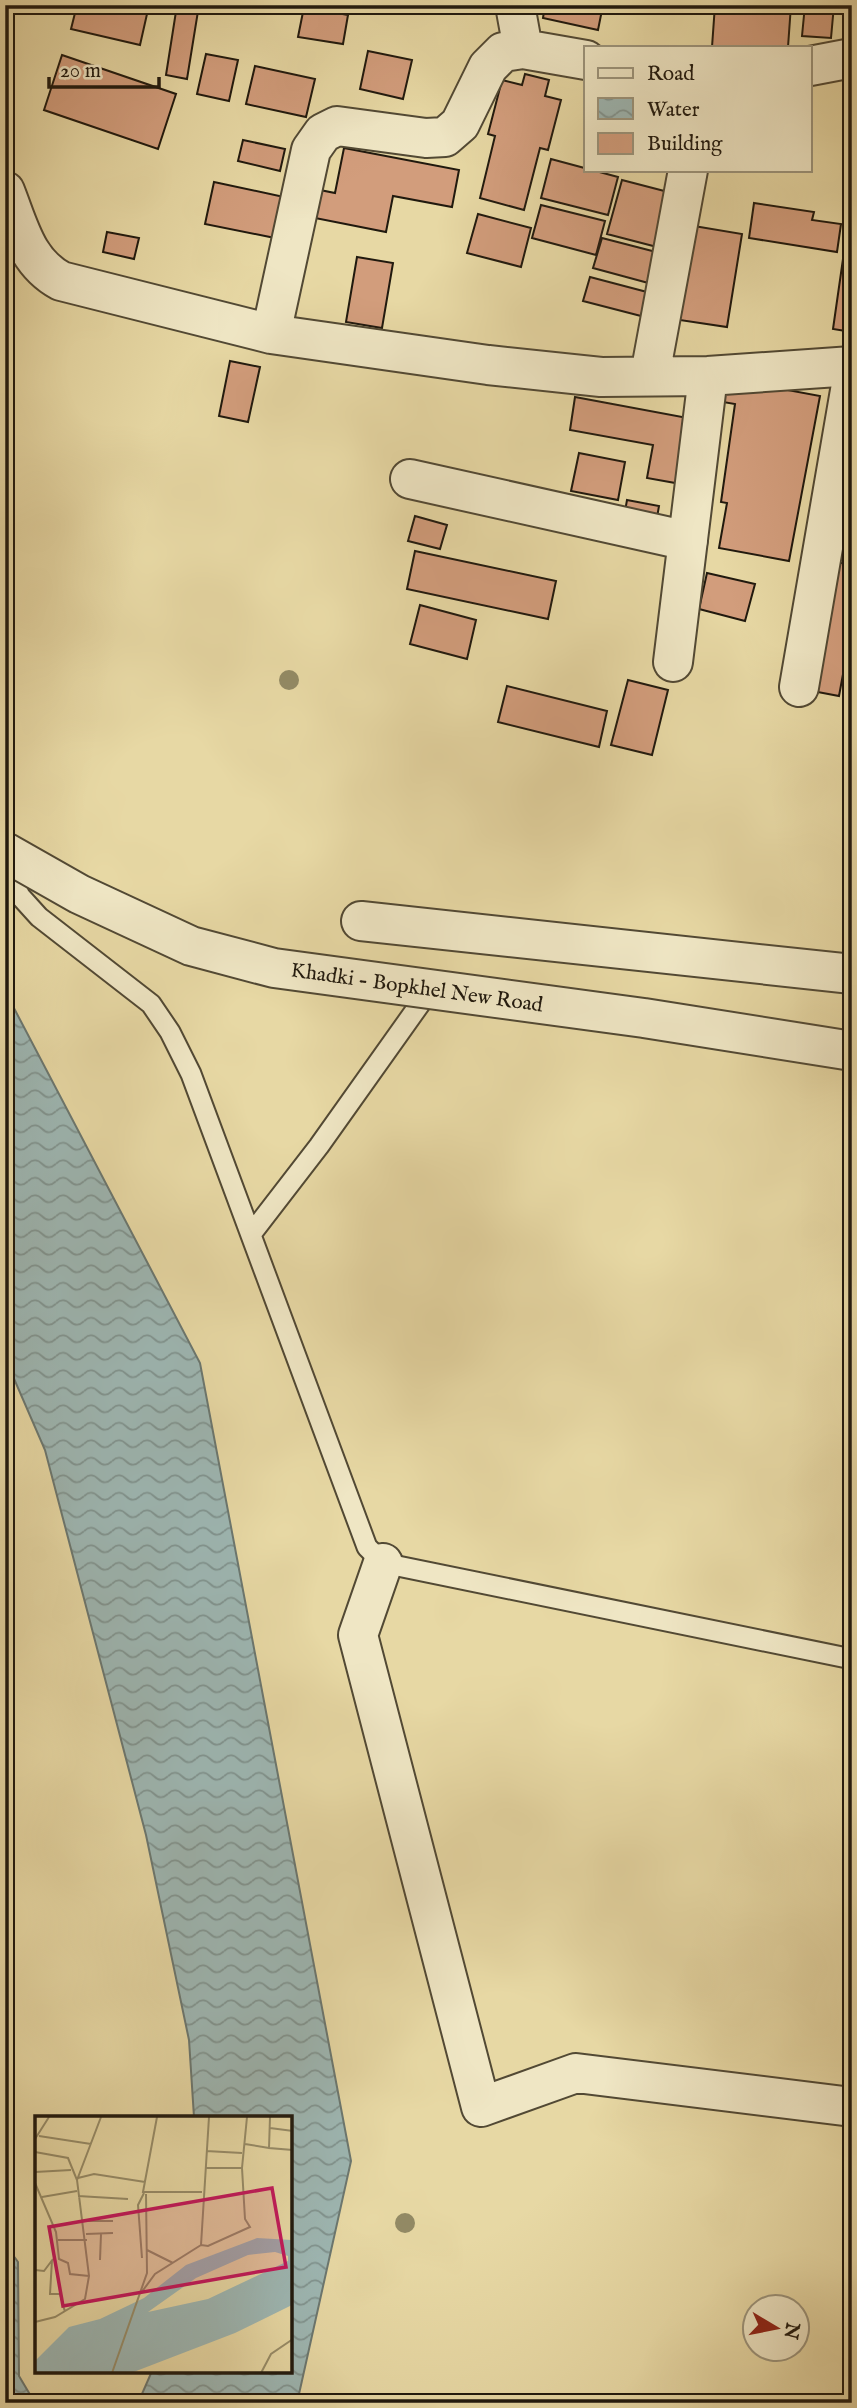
<svg xmlns="http://www.w3.org/2000/svg" width="857" height="2408" viewBox="0 0 857 2408" font-family="'IM FELL English',serif">
<defs>
<pattern id="water-waves" width="16" height="10" patternUnits="userSpaceOnUse" patternTransform="scale(1.75)"><rect width="16" height="10" fill="#9db6b2"/><path d="M0 5q4-4 8 0t8 0" fill="none" stroke="#80938f"/></pattern>
</defs>
<rect width="100%" height="100%" fill="#e7d8a4"/>
<filter id="stains"><feTurbulence type="fractalNoise" baseFrequency=".00286" numOctaves="4"/><feColorMatrix values="0 0 0 0 .2 0 0 0 0 .09 0 0 0 0 .02 0 0 0 .5 -.17"/></filter>
<radialGradient id="worn" r=".72"><stop offset=".6" stop-color="#630" stop-opacity="0"/><stop offset="1" stop-color="#630" stop-opacity=".3"/></radialGradient>
<path fill="url(#water-waves)" stroke="#6b7770" stroke-width="2" d="M5,991L200,1363L351,2161L297,2403H138L152,2371H290V2118L194,2117L189,2040L146,1835L45,1450L5,1358Z
M5,2244L18,2262L19,2376L35,2403H5Z"/>
<path fill="#d29d7c" stroke="#20190e" stroke-width="2" d="M77,5H110L147,14L140,45L71,29Z
M177,5H199L187,79L166,75Z
M545,5H603L598,30L543,18Z
M715,5H791L788,47H712Z
M805,5H834L831,38L802,36Z
M304,7L348,15L343,44L298,37Z
M368,51L412,60L403,99L360,89Z
M206,54L238,60L229,101L197,94Z
M62,55L176,94L158,149L44,110Z
M255,66L315,79L306,117L246,104Z
M525,74L549,80L545,96L561,100L548,150L540,148L524,210L480,198L495,136L488,134L502,80L522,85Z
M243,140L285,149L280,171L238,161Z
M344,148L459,170L452,207L393,196L386,232L310,217L315,189L335,193Z
M551,159L618,177L608,215L541,198Z
M622,180L672,193L657,247L607,234Z
M214,182L284,197L275,238L205,224Z
M754,203L814,212L812,220L841,224L837,252L749,238Z
M541,205L605,221L596,255L532,238Z
M478,214L531,228L521,267L467,253Z
M688,225L742,234L727,327L673,319Z
M107,232L139,238L134,259L103,252Z
M602,238L660,253L652,284L593,268Z
M357,257L393,263L382,328L346,322Z
M843,259L852,261V332L833,329Z
M590,277L647,292L641,316L583,301Z
M230,361L260,367L248,422L219,416Z
M728,379L820,396L789,561L719,548L727,503L721,502L735,404L723,402Z
M575,397L693,419L681,484L647,478L653,445L570,430Z
M579,453L625,462L618,500L571,491Z
M627,500L659,506L656,523L624,517Z
M415,516L447,525L440,549L408,541Z
M415,551L556,581L548,619L407,589Z
M831,561L852,565V659L846,658L839,696L807,690Z
M707,573L755,584L745,621L699,609Z
M420,605L476,620L467,659L410,644Z
M628,680L668,690L652,755L611,745Z
M507,686L607,711L599,747L498,722Z"/>
<g fill="none" stroke-linecap="round" stroke-linejoin="round">
<g stroke="#524934" stroke-width="23">
<path id="lane" d="M5,866L20,896L39,917L151,1004L170,1032L191,1074L367,1547L383,1563L852,1659
M252,1233L319,1146L432,987"/>
</g>
<g stroke="#524934" stroke-width="42">
<path id="street" d="M515,5L523,49
M810,66L852,58
M5,191C19,226 26,262 61,281L271,334L488,365L601,377L708,376L852,366
M271,334L311,150L323,133L337,126L426,138L445,137L460,124L488,67L503,52L523,49L586,60
M650,375L688,170
M410,479L688,541
M673,662L708,376
M799,687L852,379
M361,921L852,974
M383,1563L358,1635L481,2107L576,2073L852,2107"/>
</g>
<use href="#lane" stroke="#efe6c4" stroke-width="19"/>
<use href="#street" stroke="#efe6c4" stroke-width="38"/>
<g stroke="#524934" stroke-width="42" stroke-linecap="butt">
<path id="street-bridge" d="M5,852L79,894L191,946L274,968L644,1018L852,1051"/>
</g>
<use href="#street-bridge" stroke="#efe6c4" stroke-width="38"/>
</g>
<g fill="#928a65">
<circle cx="289" cy="680" r="10"/>
<circle cx="405" cy="2223" r="10"/>
</g>
<g text-anchor="middle" stroke-width="5" stroke-linejoin="round" paint-order="stroke">
<g font-size="21" fill="#20190e" stroke="#efe6c4">
<text transform="translate(417 987) rotate(8)" y="7">Khadki - Bopkhel New Road</text>
</g>
</g>
<g transform="translate(35 2116)">
<rect width="257" height="257" fill="#e7d8a4"/>
<path d="M222,122L257,124V189L200,217L96,257H0V245L34,211L65,203L109,182L151,149ZM240,136L253,140V145L173,183L113,196L161,162L213,139Z" fill="#9db6b2" fill-rule="evenodd"/>
<path fill="none" stroke="#978c68" stroke-width="2" d="M122,1L108,76H167M235,1L234,32L258,34M235,12L258,15M4,20L56,28M0,23L14,1M210,28L234,32M171,35L207,37M0,36L33,42L42,64L54,160L50,183L20,201L0,206M170,52H207M0,56L36,54M43,62L59,58L110,66M42,64L66,1M0,67L21,116L24,143L33,147L35,158L54,160M43,80L93,83M7,81L42,75M48,105H78M51,118L78,117M23,124H52M166,129L173,130L215,111L210,103L207,52L212,1M112,134L138,147M107,142L103,89L109,77M17,144L15,178H25L30,196M65,144L66,118M0,154L9,155L18,143M106,177L120,158L166,129L174,1M77,257L112,157L111,78M226,257L236,238L258,223"/>
<path fill="#c2185b" fill-opacity="0.15" stroke="#c2185b" stroke-width="3.5" d="M237,72L251,151L28,190L14,111Z"/>
<rect width="257" height="257" fill="none" stroke="#20190e" stroke-width="3.5"/>
</g>
<rect width="857" height="2408" fill="none" stroke="#e7d8a4" stroke-width="28"/>
<rect x="7" y="7" width="843" height="2394" fill="none" stroke="#20190e" stroke-width="3.5"/>
<rect x="14" y="14" width="829" height="2380" fill="none" stroke="#20190e" stroke-width="2"/>
<rect x="584" y="46" width="228" height="126" fill="#efe6c4" stroke="#9c947b" stroke-width="2"/>
<rect x="598" y="68" width="35" height="10" fill="#efe6c4" stroke="#9c947b" stroke-width="2"/>
<text x="647" y="80" font-size="21" fill="#20190e">Road</text>
<rect x="598" y="98" width="35" height="21" fill="url(#water-waves)" stroke="#9c947b" stroke-width="2"/>
<text x="647" y="116" font-size="21" fill="#20190e">Water</text>
<rect x="598" y="133" width="35" height="21" fill="#d29d7c" stroke="#9c947b" stroke-width="2"/>
<text x="647" y="150" font-size="21" fill="#20190e">Building</text>
<g transform="translate(776 2328) rotate(100)"><circle r="33" fill="#efe6c4" stroke="#9c947b" stroke-width="2"/>
<path d="M0-5L12 26L0 18L-12 26Z" fill="#8f2418"/>
<text y="-10" font-size="19" font-weight="bold" text-anchor="middle" fill="#20190e">N</text>
</g>
<path d="M49 77v10h110v-10" fill="none" stroke="#20190e" stroke-width="3.5"/>
<text x="60" y="77" font-size="21" fill="#20190e" stroke="#efe6c4" stroke-width="5" paint-order="stroke">20 m</text>
<rect width="100%" height="100%" filter="url(#stains)"/>
<rect width="100%" height="100%" fill="url(#worn)"/>
</svg>
